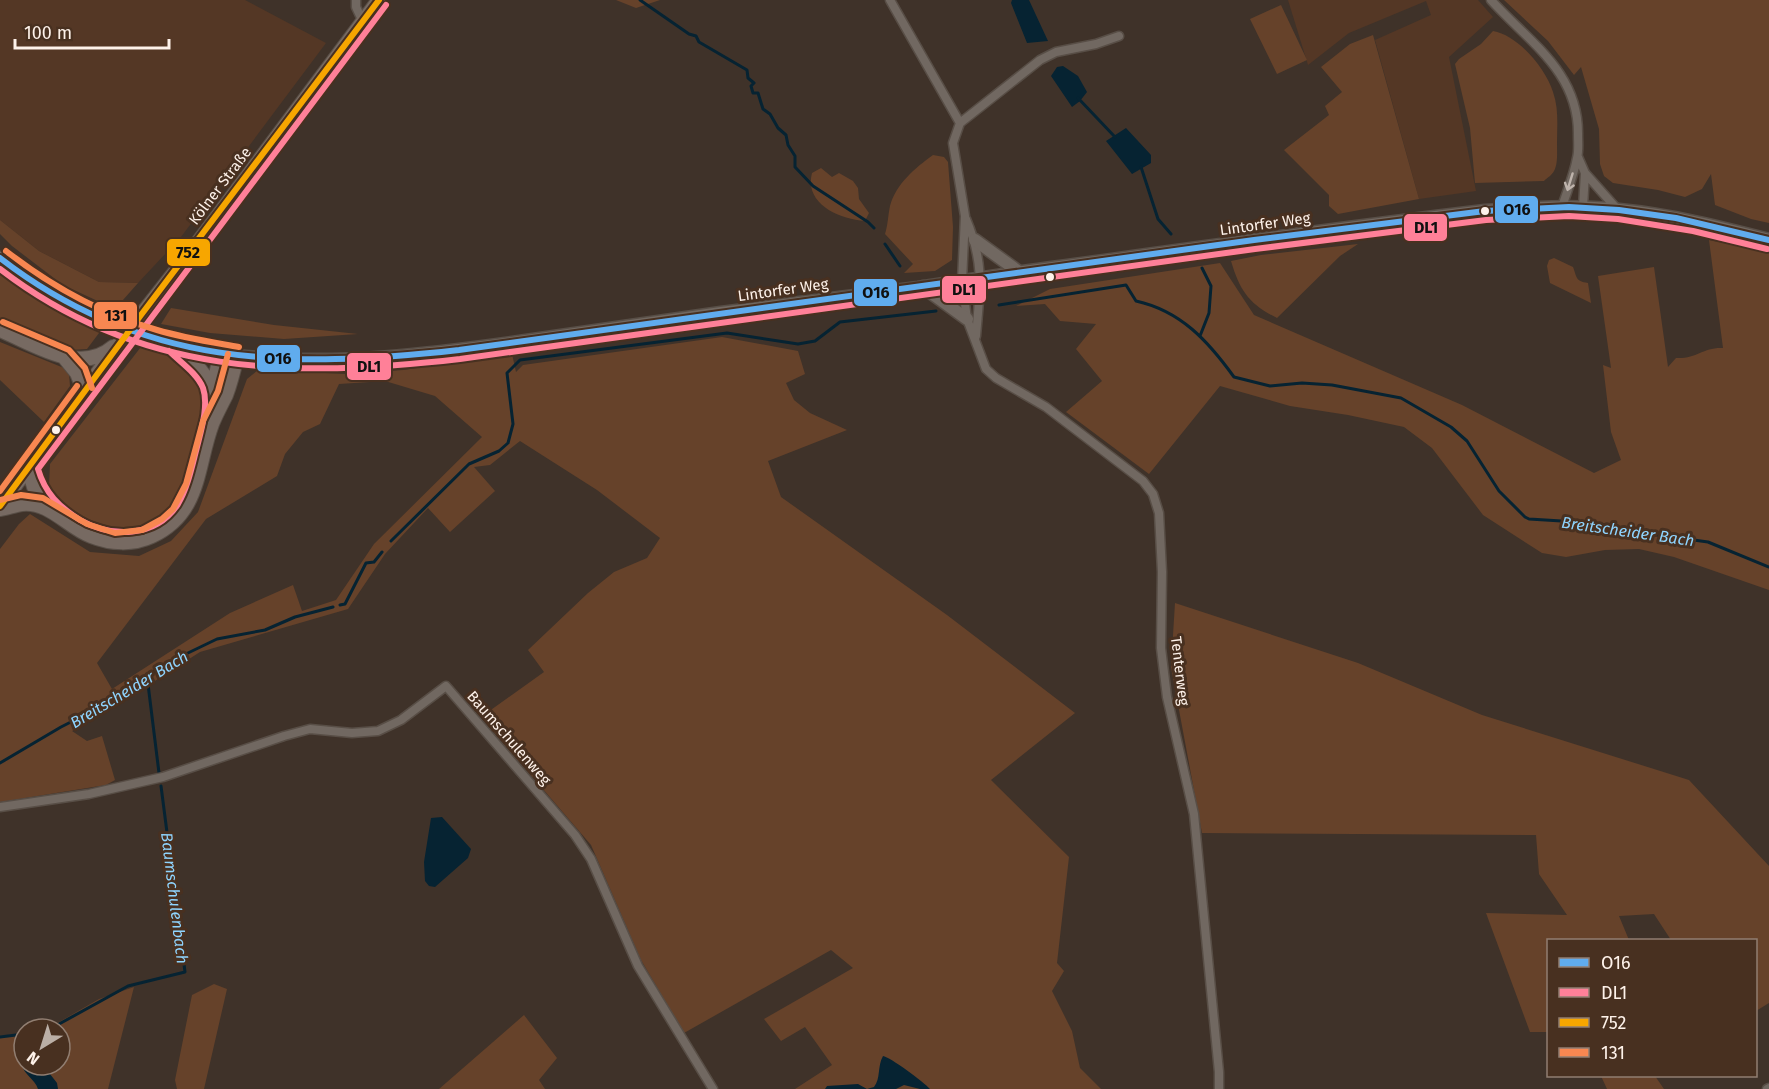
<svg xmlns="http://www.w3.org/2000/svg" width="1769" height="1089" viewBox="0 0 1769 1089" font-family="'Fira Sans',sans-serif">
<rect width="100%" height="100%" fill="#3f3229"/>
<path fill="#543725" d="M0,0H245L326,43L181,237L138,283L99,282L39,251L0,220Z
M1288,0H1478L1493,17L1449,57L1476,191L1419,199L1375,40L1431,15L1426,1L1349,33L1308,65Z"/>
<path fill="#66422a" fill-rule="evenodd" d="M616,0H660L636,8Z
M1504,0H1769V223L1751,219L1715,205L1711,174L1702,189L1685,197L1658,190L1613,183L1604,176L1600,164L1599,129L1581,67L1574,75L1548,41Z
M1281,5L1307,60L1277,74L1250,19Z
M1493,31C1518,35 1546,69 1553,92C1559,109 1557,126 1557,144C1557,152 1558,164 1554,171C1552,175 1547,178 1544,181L1475,183L1470,128L1455,64L1459,59L1481,44Z
M1373,35L1419,199L1338,214L1329,206V195L1284,150L1329,115L1325,106L1342,92L1321,67L1350,44Z
M933,155L944,157L948,162L953,227L952,260L935,271L904,273L913,264L885,234C888,225 888,215 890,206C896,184 915,168 933,155Z
M821,168L832,177L839,173L853,181L858,188L859,199L869,213L865,221C838,219 804,203 812,173Z
M0,220L39,251L99,282L138,283L115,309L63,285L12,246L0,234Z
M1709,240L1769,252V590L1674,557L1639,549L1605,550L1566,557L1542,553L1483,515L1432,448L1404,427L1348,415L1290,406L1220,386L1149,474L1066,412L1102,381L1076,349L1096,324L1060,321L1045,304L1016,306L1050,289L1220,263L1254,315L1462,405L1594,473L1621,460L1611,432L1603,365L1611,368L1598,276L1654,267L1668,367L1676,358C1697,359 1703,347 1723,348Z
M1358,244L1340,256L1277,318C1249,304 1240,291 1231,261L1261,255Z
M1554,258L1573,267C1577,277 1575,281 1588,283L1591,303L1550,283L1547,266L1549,260Z
M0,274C31,298 66,314 102,329L87,349L70,350L0,319Z
M171,308L274,325L358,334L284,339L210,333L161,324Z
M722,337L798,351L805,374L786,383L794,400L810,413L847,430L768,461L781,497L947,615L1075,713L991,780L1069,857L1057,963L1064,971L1052,991L1072,1031L1080,1068L1101,1089H795L832,1065L805,1027L781,1041L764,1019L853,968L831,950L684,1033L641,960L591,845L481,717L544,672L528,650L588,593L614,572L647,558L660,538L597,490L520,441L490,465L474,467L495,491L450,532L428,508L385,554L348,609L200,652L119,704L72,731L87,741L102,736L115,780L106,785L0,802V549L19,524L30,514L90,552L139,556L171,541L198,512L247,379L258,370L347,374L403,370L512,354L516,372L523,365ZM385,381L435,396L482,437L374,544L336,600L302,611L293,585L230,613L112,689L97,663L206,519L277,476L285,454L303,432L320,424L339,384Z
M0,342L64,368L69,374L70,386L44,422L0,380Z
M144,343L189,368L201,384L205,404L181,486L170,509L152,526L123,531L89,523L55,499L49,486L50,464Z
M1175,603L1358,663L1482,715L1689,780L1769,866V1003L1756,1011V940H1671L1654,914L1619,916L1629,940H1548V1032H1530L1486,913L1567,915L1539,874L1536,835L1202,833L1171,667Z
M214,984L227,989L204,1089H177L175,1080L192,995Z
M134,987L108,1089H0V1036L24,1033V1065H60V1029H47L99,999Z
M524,1015L557,1058L539,1080L545,1089H439Z
M1601,1076H1655L1664,1089H1607Z"/>
<path fill="#062332" d="M1012,0H1029L1048,41L1027,43L1011,3Z
M1063,66L1078,76L1087,92L1080,101L1072,107L1051,76L1057,67Z
M1126,128L1151,155V163L1132,174L1106,141Z
M442,817L471,849L468,858L435,887L429,886L425,881L424,862L431,818Z
M883,1056C890,1057 924,1082 930,1089H920L904,1085L896,1089H825L827,1086L858,1084L867,1089L874,1087C881,1078 877,1067 883,1056Z
M24,1061V1065H43L57,1083L58,1089H38C35,1079 24,1075 22,1065Z"/>
<g fill="none" stroke-linecap="round" stroke-linejoin="round">
<path stroke="#062332" stroke-width="3" d="M640,0L689,34L696,36L699,42L747,70L748,78L754,83L751,86L753,93H758L763,109L770,114L778,128L786,135L788,145L795,156V167L813,186L868,222L874,228
M1078,98L1115,137
M1141,167L1158,219L1171,234
M885,244L900,266
M999,305L1126,285L1136,301C1181,311 1208,341 1234,377L1270,386L1302,383L1332,385L1401,398L1451,427L1467,441L1499,491L1525,517L1529,519L1594,523L1650,534L1708,542L1769,567
M1200,336L1209,313L1211,286L1202,268
M391,541L469,464L499,451L508,443L513,424L507,373L520,360L727,333L798,344L815,341L840,322L936,311
M340,605L345,604L366,563L374,562L382,552
M147,676L159,773
M0,763L61,727L116,699L163,665L217,639L265,630L295,617L333,607
M50,1029L128,986L185,972L161,786
M0,1037L24,1034"/>
<g stroke="#584e46" stroke-width="11">
<path id="street" d="M356,0V7L363,22
M890,0L960,123L953,143L965,216L962,281L967,319L986,369L996,378L1046,407L1143,481L1153,494L1159,513L1162,572L1161,648L1167,697L1194,814L1219,1072V1089
M1491,0C1529,42 1579,72 1578,135C1578,143 1579,151 1577,158C1574,175 1567,191 1562,207
M960,123L1040,60L1056,52L1096,44L1119,36
M1578,157L1585,173L1583,207
M1585,173L1617,209
M966,219C985,264 980,289 976,336
M0,807L89,794L163,777L284,736L310,729L352,733L378,731L401,720L446,686L575,835L591,859L638,966L713,1089
M1767,1089L1769,1088"/>
</g>
<g stroke="#584e46" stroke-width="15">
<path id="secondary" d="M975,240L1019,272
M0,258C65,313 152,346 236,356C335,367 435,354 533,340C595,331 658,322 721,313C787,304 852,297 918,288C953,283 988,277 1023,272C1177,251 1331,229 1485,211C1529,208 1575,205 1619,210C1670,215 1719,227 1769,240
M923,287L967,319"/>
</g>
<g stroke="#584e46" stroke-width="16">
<path id="primary" d="M138,319L193,249L379,0
M0,330C34,344 80,376 113,347
M175,345L198,367L213,387
M64,357L77,373L84,391
M212,420L213,387L221,353
M28,467L34,487L46,508
M0,506L124,337
M0,509C7,508 15,505 22,504C50,501 67,527 91,536C111,544 133,545 152,536C201,513 196,467 212,424C216,414 221,405 226,395C231,382 234,369 237,356"/>
</g>
<use href="#street" stroke="#716861" stroke-width="8"/>
<use href="#secondary" stroke="#716861" stroke-width="12"/>
<use href="#primary" stroke="#776a62" stroke-width="14"/>
<g stroke="#584e46" stroke-width="16" stroke-linecap="butt">
<path id="primary-bridge" d="M124,337L138,319"/>
</g>
<use href="#primary-bridge" stroke="#776a62" stroke-width="14"/>
<g stroke="#483020" stroke-width="10">
<path id="bus-1" d="M0,258C142,368 288,369 459,350L1254,240L1485,211L1569,207L1619,210L1676,218L1769,240"/>
</g>
<g stroke="#483020" stroke-width="10">
<path id="bus-2" d="M0,269C140,377 293,378 460,359L1255,249L1486,220L1569,216L1618,219L1693,231L1767,249
M169,351C180,362 197,373 203,388C209,405 201,431 197,447C192,466 188,487 178,504C156,538 112,538 80,520C59,507 45,493 38,469L386,5"/>
</g>
<g stroke="#483020" stroke-width="10">
<path id="bus-3" d="M0,506L141,315L379,0"/>
</g>
<g stroke="#483020" stroke-width="10">
<path id="bus-4" d="M6,251C51,286 101,314 157,330C184,338 211,342 239,347
M3,322L69,350L85,368L92,388
M0,491L77,386
M0,500L21,495L43,498L87,524L115,533L142,530L162,519L173,509L186,484L203,421L218,391L228,354"/>
</g>
<use href="#bus-1" stroke="#60acee" stroke-width="6"/>
<use href="#bus-2" stroke="#ff8098" stroke-width="6"/>
<use href="#bus-3" stroke="#f7a600" stroke-width="6"/>
<use href="#bus-4" stroke="#f88751" stroke-width="6"/>
</g>
<defs><path id="oneway-shaft" d="M-6 0H5M1.5-3L5.5 0L1.5 3" fill="none" stroke-width="1.6" stroke-linecap="round" stroke-linejoin="round" transform="scale(1.5)"/></defs>
<use stroke="#bfb4ac" href="#oneway-shaft" transform="translate(1570 182) rotate(107)"/>
<g fill="#fef2ea" stroke="#483020" stroke-width="2">
<circle cx="1485" cy="211" r="5"/>
<circle cx="1050" cy="277" r="5"/>
<circle cx="56" cy="430" r="5"/>
</g>
<g text-anchor="middle" stroke-width="6" stroke-linejoin="round" paint-order="stroke">
<g font-size="15" fill="#fef2ea" stroke="#483020">
<text transform="translate(220 186) rotate(-53)" y="5">Kölner Straße</text>
<text transform="translate(1265 224) rotate(-8)" y="5">Lintorfer Weg</text>
<text transform="translate(783 290) rotate(-8)" y="5">Lintorfer Weg</text>
<text transform="translate(1180 671) rotate(83)" y="5">Tenterweg</text>
<text transform="translate(509 738) rotate(49)" y="5">Baumschulenweg</text>
</g>
<g font-size="16" font-style="italic" fill="#8fd4fe" stroke="#483020">
<text transform="translate(1628 531) rotate(8)" y="6">Breitscheider Bach</text>
<text transform="translate(129 689) rotate(-31)" y="6">Breitscheider Bach</text>
<text transform="translate(175 898) rotate(83)" y="6">Baumschulenbach</text>
</g>
</g>
<g stroke="#483020" stroke-width="2">
<rect x="1494" y="195" width="45" height="29" rx="6" fill="#60acee"/>
<rect x="1403" y="213" width="45" height="29" rx="6" fill="#ff8098"/>
<rect x="166" y="238" width="45" height="29" rx="6" fill="#f7a600"/>
<rect x="941" y="275" width="46" height="29" rx="6" fill="#ff8098"/>
<rect x="853" y="278" width="45" height="29" rx="6" fill="#60acee"/>
<rect x="93" y="301" width="45" height="29" rx="6" fill="#f88751"/>
<rect x="256" y="344" width="45" height="29" rx="6" fill="#60acee"/>
<rect x="346" y="352" width="46" height="29" rx="6" fill="#ff8098"/>
</g>
<g font-size="16" text-anchor="middle" font-weight="bold" fill="#111">
<text x="1517" y="215">O16</text>
<text x="1426" y="233">DL1</text>
<text x="188" y="258">752</text>
<text x="964" y="295">DL1</text>
<text x="876" y="298">O16</text>
<text x="116" y="321">131</text>
<text x="278" y="364">O16</text>
<text x="369" y="372">DL1</text>
</g>
<rect x="1547" y="939" width="210" height="138" fill="#483020" stroke="#917e71" stroke-width="1.5"/>
<rect x="1559" y="958" width="30" height="9" fill="#60acee" stroke="#917e71" stroke-width="1.5"/>
<text x="1601" y="969" font-size="18" fill="#fef2ea">O16</text>
<rect x="1559" y="988" width="30" height="9" fill="#ff8098" stroke="#917e71" stroke-width="1.5"/>
<text x="1601" y="999" font-size="18" fill="#fef2ea">DL1</text>
<rect x="1559" y="1018" width="30" height="9" fill="#f7a600" stroke="#917e71" stroke-width="1.5"/>
<text x="1601" y="1029" font-size="18" fill="#fef2ea">752</text>
<rect x="1559" y="1048" width="30" height="9" fill="#f88751" stroke="#917e71" stroke-width="1.5"/>
<text x="1601" y="1059" font-size="18" fill="#fef2ea">131</text>
<g transform="translate(42 1047) rotate(218)"><circle r="28" fill="#483020" stroke="#917e71" stroke-width="1.5"/>
<path d="M0-4.5L10 22L0 15L-10 22Z" fill="#bbafa6"/>
<text y="-9" font-size="16" font-weight="bold" text-anchor="middle" fill="#fef2ea">N</text>
</g>
<path d="M15 39v9h154v-9" fill="none" stroke="#fef2ea" stroke-width="3"/>
<text x="24" y="39" font-size="18" fill="#fef2ea" stroke="#483020" stroke-width="4.5" paint-order="stroke">100 m</text>
</svg>
